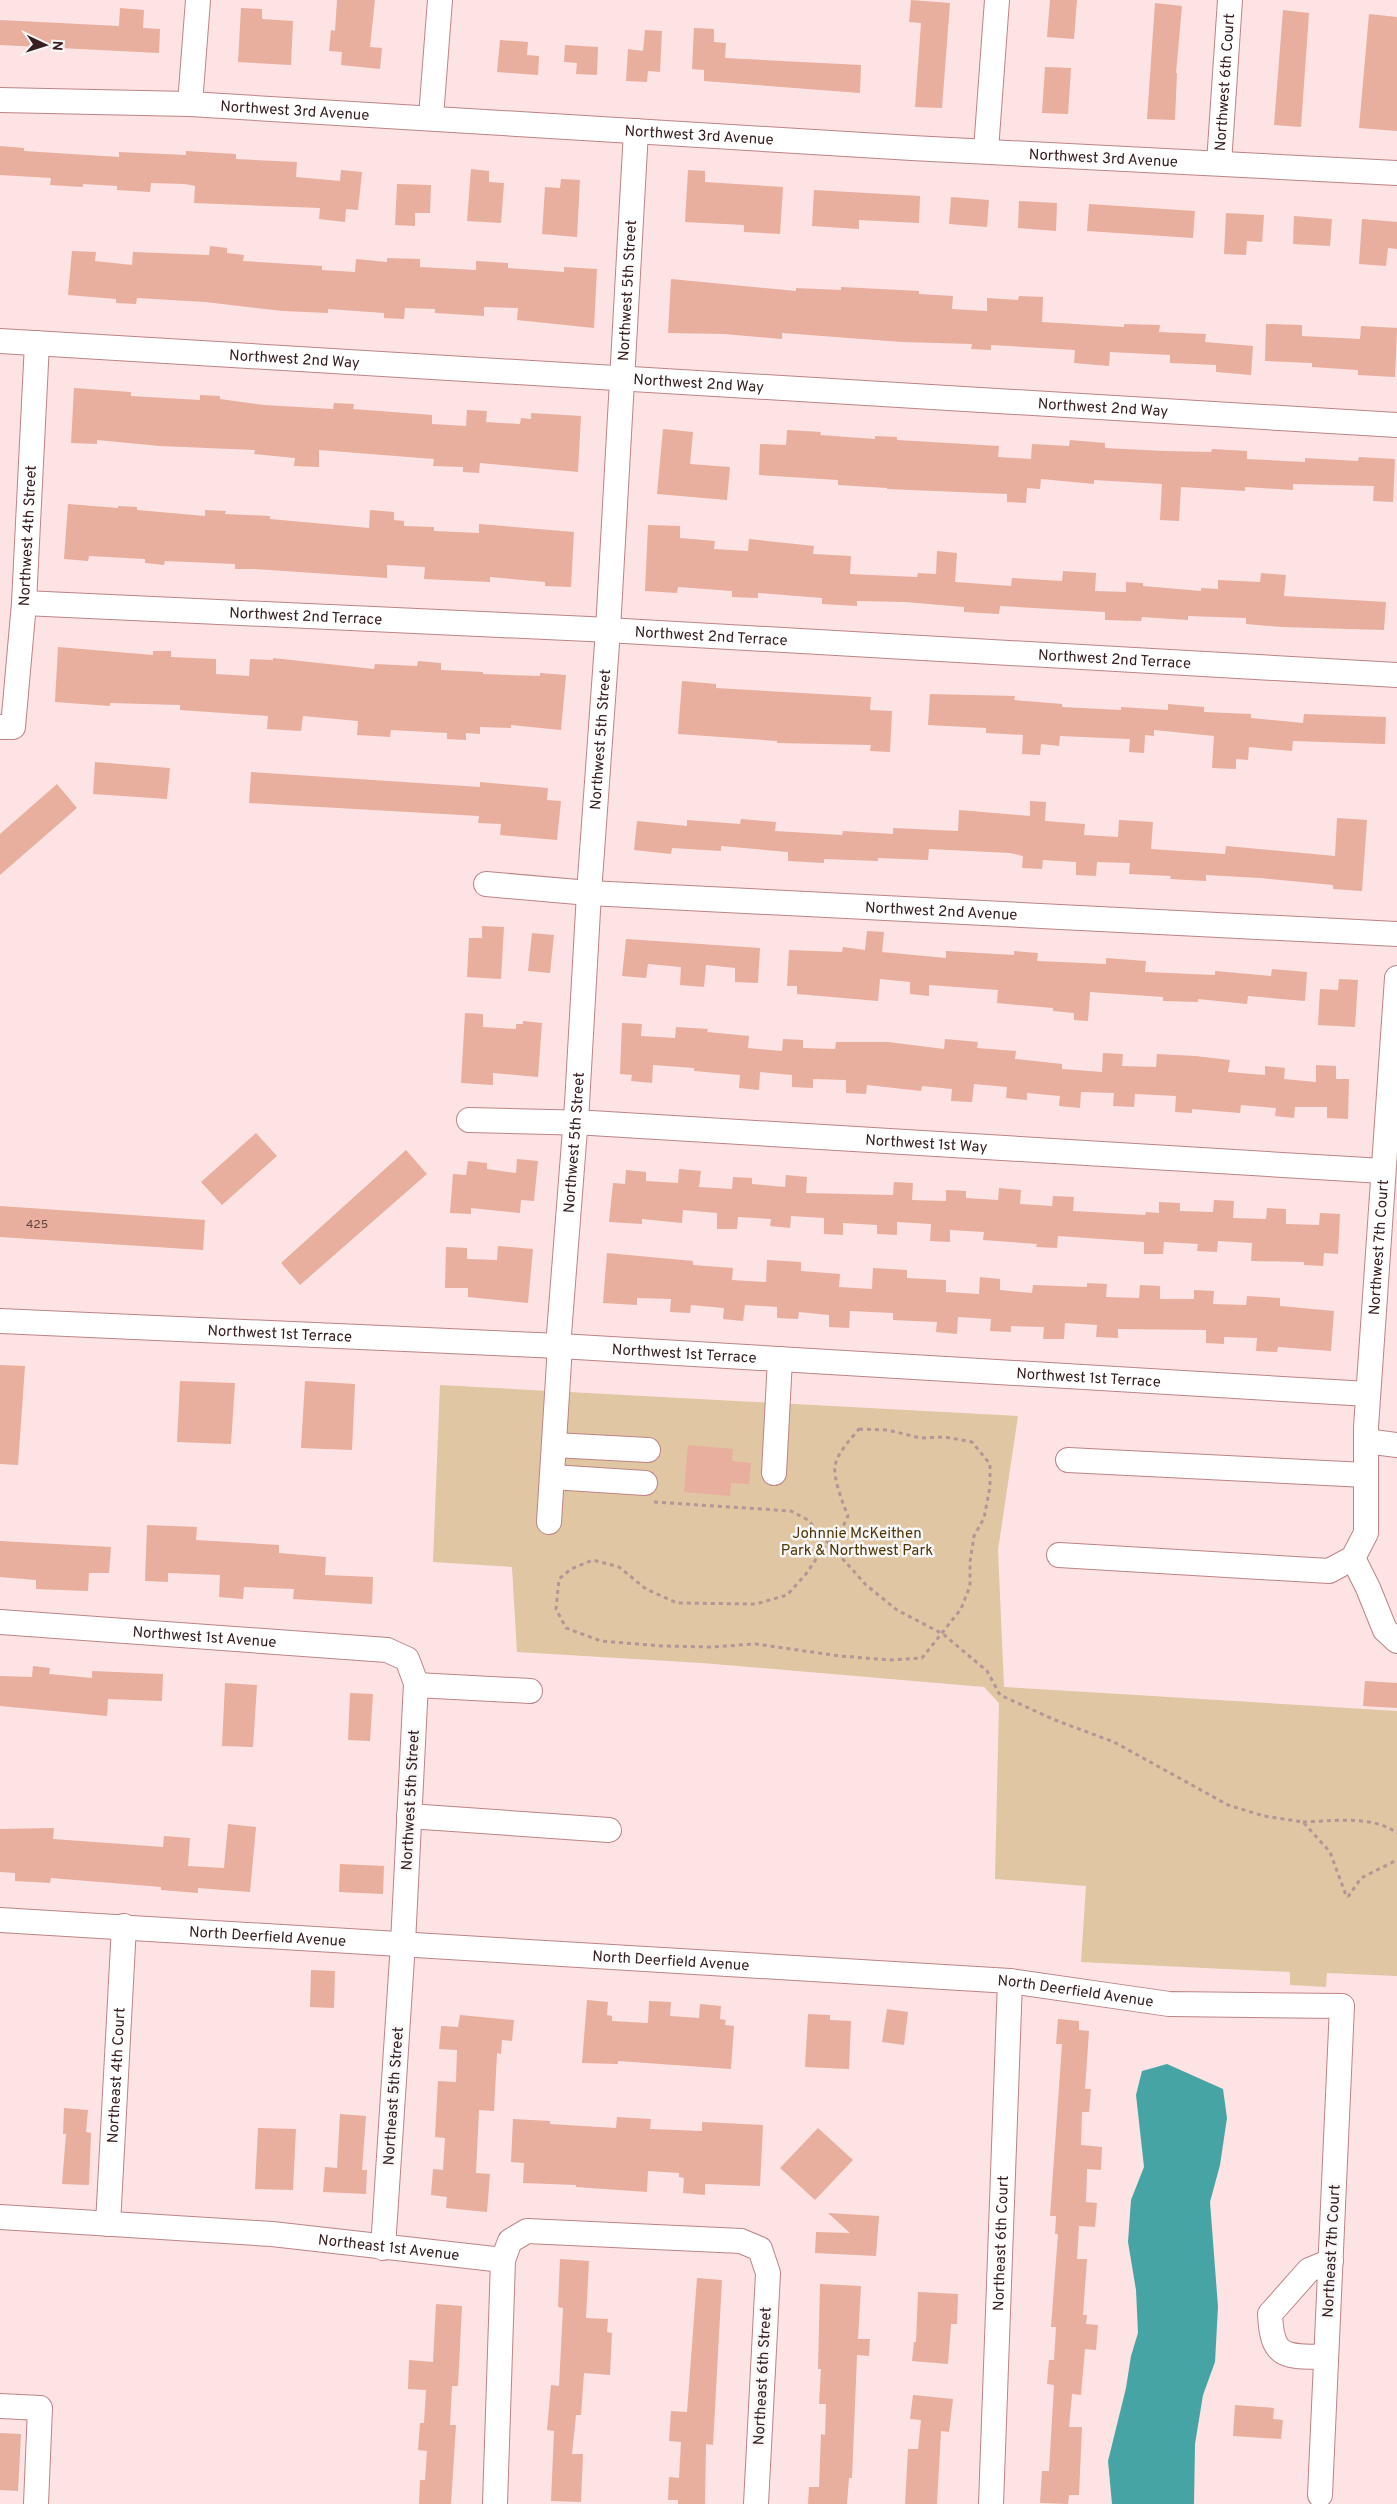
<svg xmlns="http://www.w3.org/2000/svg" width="1397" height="2504" viewBox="0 0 1397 2504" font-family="Overpass,sans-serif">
<rect width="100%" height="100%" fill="#fde3e3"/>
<path fill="#e0c6a2" d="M440,1385L1018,1416L998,1550L1004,1687L1397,1711V1976L1327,1973L1326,1987L1290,1985V1972L1081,1962L1086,1886L995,1879L999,1703L984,1687L702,1663L517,1652L512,1567L433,1562Z"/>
<path fill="#46a4a5" d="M1167,2064L1223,2089L1227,2118L1220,2165L1210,2202L1218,2307L1215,2362L1203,2395L1195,2444L1194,2504H1112L1108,2461L1126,2388L1131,2356L1138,2333L1136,2290L1128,2242L1131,2200L1144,2167L1136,2095L1142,2071Z"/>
<path fill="#e8ae9e" d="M337,0H375L370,47L382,48L380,69L341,65L342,52L329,51L331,30L335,31Z
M911,0L950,3L942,108L915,107L921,23L909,22Z
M1050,0H1077L1074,39L1047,37Z
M1155,3L1182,6L1176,73H1177L1175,120L1147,119Z
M120,8L144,10L143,28L160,29L159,53L0,45V20L119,26Z
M241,8L262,9V19L293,21L291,65L238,62Z
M1283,10L1309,13L1301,127L1274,125Z
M1369,14L1397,17V131L1359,128Z
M694,28L714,29V42L726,43L725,58L861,65L860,93L704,81V70L692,69Z
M645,30L662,31L660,72L648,71L647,82L626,81L628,49L643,51Z
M500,40L528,42L527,55L539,56L538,75L497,72Z
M565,45L598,47L597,75L576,74L577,63L564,62Z
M1045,67L1071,68L1068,114L1042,113Z
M0,146L24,148V151L119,157V152L186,155V151L236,154V159L297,162L296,177L340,181L341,170L362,172L358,210L346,209L345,222L319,219L320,208L194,203L195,186L185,184L151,183L150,192L117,190V186L83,184V187L50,185L51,178L0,175Z
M471,169L489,171V182L504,183L501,223L467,221Z
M688,170L705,171V182L783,187L780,234L744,232V225L685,222Z
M561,179L580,180L577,237L542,234L545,187L560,188Z
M397,184L431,185L430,213H415V226L395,225Z
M814,190L920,196L919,223L859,220V229L812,226Z
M951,197L989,200L987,227L949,224Z
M1019,201L1057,203L1056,231L1018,228Z
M1089,204L1195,211L1193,238L1087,231Z
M1226,213L1264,215L1262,242L1247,241L1246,255L1224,254Z
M1294,216L1332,219L1330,246L1293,244Z
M1362,219L1397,222V249L1388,248L1386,266L1359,264Z
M210,246L227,248V253L244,255L243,261L322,266V270L355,272L356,259L387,262V258L420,259V267L476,270V261L508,263V268L564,272V267L597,269L594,328L517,320L518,308L484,307V316L435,313V309L405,308L404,319L384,318V313L328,309V313L283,311L205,302L137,298L136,304L116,303V299L68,295L72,251L96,252L95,261L132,265L133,252L209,255Z
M671,279L796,291V288L841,290V287L919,291V294L953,296L952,309L987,311V298L1018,300L1019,296L1043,297L1042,322L1124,327V324L1160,325L1159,332L1206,334L1205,342L1253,346L1251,375L1216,372V365L1170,363V355L1110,352L1109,366L1074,363L1075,350L991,345V350L971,349L972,344L902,342L782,333V339L724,334L668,333Z
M1266,324L1302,325V336L1360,339L1361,326L1397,328L1395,377L1358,375V370L1312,367V363L1265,361Z
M74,388L131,392V396L200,400V395L220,396V399L264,405L333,409L334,403L354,404L353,409L432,415V424L466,426L467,410L487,411L486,422L520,424L521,418L531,419V413L581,416L578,472L480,463L479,473L463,472V467L433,466L434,459L319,450V467L294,466L295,458L254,454L255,450L160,446L97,440V444L71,443Z
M663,429L693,432L690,464L730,467L727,500L657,494Z
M787,430L821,432L820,435L875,439V436L897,437V440L999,446L998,457L1031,459L1032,444L1069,446L1070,440L1105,443V448L1164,451L1211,452L1212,449L1247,451V459L1305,462V458L1358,461L1359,457L1395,459L1393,502L1373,501L1374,486L1293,484V490L1245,487V491L1181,487L1179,521L1160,520L1162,484L1094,480V484L1041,479L1040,489L1027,488L1026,503L1007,502V494L887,489V488L838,485V480L759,475L760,444L786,445Z
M68,504L118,508V506L137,507V510L205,516V510L226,511L225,514L270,516V519L369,528L370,510L394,512V520L404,521V526L434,527V531L479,533V524L574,532L571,587L545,586V582L490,577V582L424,579L425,567L387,565V578L255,569H235V564L165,561L164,565L145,563V559L89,556L88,561L64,559Z
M648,525L680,526V538L715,541L714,549L748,551L749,539L814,546L813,554L851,556L850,574L917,577L918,573L936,574L937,551L957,553L955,582L1011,586L1012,578L1062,581L1063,571L1096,573L1095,591L1126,592V582L1143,583V586L1201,591V588L1218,589V580L1260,582L1261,573L1286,575L1284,596L1386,602L1384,630L1282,627L1246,624V618L1188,616V620L1142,617L1141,621L1105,620V612L1051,609L1000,606L999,614L964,612V607L905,602L857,601V606L822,604V598L758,593V598L732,597V591L678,587L677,593L645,591Z
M58,647L153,655V651H171V657L216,659V674L249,676L250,659L273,660V658L374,669L375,664L417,666L418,661L441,663V670L483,672V674L540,676V673L566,675L561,730L511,725V728L480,727V734L466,733V740L447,739V733L391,730L390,737L357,735L358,721L303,716L301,731L267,729L268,716L180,710V705L110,703V706L55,702Z
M682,681L716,684V688L871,697L870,710L892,711L890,752L870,751L871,745L777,743V741L678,734Z
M930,694L1015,696L1014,700L1062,704V707L1121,710V707L1168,710V704L1204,707V712L1251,714V718L1303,723L1304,714L1386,717L1385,744L1293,741L1292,751L1249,747L1248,760L1236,759V769L1212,768L1214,736L1154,730V736L1145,735L1144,753L1129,752L1130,739L1060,736L1059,746L1041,744L1040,755L1022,754L1023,735L986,733V728L928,725Z
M95,762L170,768L167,799L93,794Z
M251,772L480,787V782L548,788L547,800L561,801L557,840L500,835L501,824L478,823L479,816L249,803Z
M57,784L77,808L0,875V834Z
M1030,801L1046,802L1045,821L1085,824L1084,835L1118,837L1119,820L1153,822L1151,849L1225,854L1226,846L1335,856L1337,818L1367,820L1362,891L1333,889V885L1260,878L1206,875V881L1170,879L1171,876L1129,874L1130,863L1097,862L1096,876L1076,875V862L1043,860L1042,869L1022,868L1023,856L1010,853L929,849L928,860L878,858V861L824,859V863L788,861V852L721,846V851L672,848L671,854L634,850L637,821L687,826V820L740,824L741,819L776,822L775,831L842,835L843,831L893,834V828L958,831L959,810L1030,816Z
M482,926L504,927L501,979L467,977L469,938H482Z
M867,931L884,932L882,952L946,958V951L1014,955V951L1038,953L1037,961L1106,964V958L1146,961L1145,972L1215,975V971L1271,976L1272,969L1307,972L1305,1001L1248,996L1247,1004L1198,999V1002L1163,1001V997L1090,992L1088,1021L1074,1020V1013L1053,1011V1008L997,1003L998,990L929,985V996L910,994V982L880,979L878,1001L797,994V986H787L789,950L842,952L843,947L865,950Z
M532,933L554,935L550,973L528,971Z
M626,939L760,948L758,983L735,982V968L706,965L704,987L680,985L681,967L648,964L646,978L622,976Z
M1339,979L1358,980L1355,1027L1318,1025L1320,989L1338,990Z
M465,1013L483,1014V1027L516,1029V1024H523V1021L542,1023L538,1077L493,1073V1085L461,1083Z
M622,1023L642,1024L641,1036L675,1038L676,1027L708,1029L707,1032L749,1036L748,1048L782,1051L783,1039L803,1040V1048L835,1049L836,1042H888L944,1049L945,1039L978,1042L977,1048L1016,1051L1015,1059L1062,1064V1069L1102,1072L1103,1053L1123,1054L1122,1066L1156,1067L1157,1054L1195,1056L1230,1060L1228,1072L1265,1075V1066L1285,1068L1284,1079L1316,1082V1065L1336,1066V1079H1349L1348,1119L1327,1118V1107H1295L1294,1118L1275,1116L1276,1108L1241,1105L1240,1113L1192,1109V1113L1175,1112L1176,1096L1135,1094L1134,1107L1113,1106L1114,1093L1081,1092L1080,1108L1059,1106L1060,1096L1027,1093V1100L1006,1098L1007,1087L974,1084L972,1102L951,1101L952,1089L922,1086L921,1091L867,1085L866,1094L846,1093V1080L813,1079V1088L792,1087V1075L760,1072L759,1090L739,1088L740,1075L694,1071V1068L653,1065L652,1083L631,1081L632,1075L620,1074Z
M256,1133L277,1156L222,1205L201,1182Z
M406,1150L427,1174L300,1285L281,1263Z
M517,1159L538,1161L534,1201L521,1200L520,1213L471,1208V1214L450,1213L453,1174L466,1175L468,1161L487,1163V1169L516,1173Z
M679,1169L701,1171L699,1187L732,1189L733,1177L752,1178V1184L785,1187L786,1175L807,1177L806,1193L893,1195L894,1182L913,1183L912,1200L946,1201V1190L966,1191V1198L998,1200L999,1188L1021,1190L1020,1204L1052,1206L1053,1196L1074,1197L1073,1211L1145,1215L1146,1212L1159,1213V1202L1180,1203V1211L1213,1212L1214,1200L1234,1201L1233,1218L1266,1219L1267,1208L1286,1209V1224L1319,1225L1320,1213L1340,1214L1338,1254L1324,1253L1323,1266L1304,1265V1262L1251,1261L1252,1243L1218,1241L1217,1252L1197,1251L1198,1244L1164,1242L1163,1254H1144V1242L1058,1236L1057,1248L1036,1247L1037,1244L983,1240L984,1232L950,1230V1242L930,1241L931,1224L897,1222V1235L877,1234V1225L843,1223V1235L824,1234V1218L791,1216L790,1228L770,1226L771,1219L738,1217L737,1229H717V1213L683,1210L682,1223L642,1219V1224L609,1222L613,1183L625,1184L626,1170L646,1172V1181L678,1183Z
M0,1206L205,1220L203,1250L0,1237Z
M498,1246L533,1249L528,1303L468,1297V1288H445L446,1247L467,1248V1259L497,1260Z
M607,1253L693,1261V1265L733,1268L732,1280L766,1282L767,1260L801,1262V1271L840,1274L839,1287L872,1289L873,1268L907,1270V1278L946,1280V1292L979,1294L980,1277L1000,1279V1290L1032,1293L1033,1285L1087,1287V1283L1107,1284L1106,1297L1139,1298L1140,1285L1160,1286V1299H1194V1290L1214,1291L1213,1304L1246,1305L1247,1296L1280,1298V1306L1334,1311L1331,1351L1278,1347L1277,1352L1256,1351L1257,1338L1224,1337V1344L1206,1343V1330L1118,1329V1338L1096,1337L1097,1325L1065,1323L1064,1339H1043L1044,1327L1011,1326V1332L990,1331L991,1319L958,1317L957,1334L936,1332L937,1322L893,1320V1313L850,1311L849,1328L829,1327V1315L799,1312L798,1319L777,1318V1307L745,1305L743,1321L723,1319L724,1308L691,1305L690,1313L670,1312L671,1299L637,1298V1305L603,1303Z
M0,1365L25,1366L18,1465L0,1464Z
M180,1381L235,1383L231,1444L177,1442Z
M305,1381L355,1384L352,1450L301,1448Z
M688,1445L733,1449L732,1461L751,1463L749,1484L731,1483L730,1496L684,1492Z
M147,1525L197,1527L196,1540L279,1545V1553L326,1557L325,1575L373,1577L372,1604L293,1599L294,1589L244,1587L243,1599L219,1597L220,1575L168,1573V1582L145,1581Z
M0,1541L111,1547L109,1573H89L88,1591L36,1589V1580L0,1577Z
M33,1666L50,1668L49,1674L92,1678V1671L163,1674L162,1701L108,1699L107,1716L0,1706V1676L32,1677Z
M1365,1681L1397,1683V1708L1363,1706Z
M225,1683L257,1685L253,1747L222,1746Z
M350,1693L373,1694L370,1741L348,1740Z
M228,1824L256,1827L250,1892L198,1888V1893L161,1890V1887L51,1878L50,1883L15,1881V1873L0,1872V1829L54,1828L53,1839L163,1847L164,1836L190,1838L188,1866L224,1868Z
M340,1864L384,1866L383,1894L339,1892Z
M311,1970L335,1971L334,2008L310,2007Z
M587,2000L608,2002L607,2015L612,2016V2021L648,2023L649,2001L671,2002L670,2016L699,2018L700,2004L721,2006L720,2019L726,2020L725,2025L734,2026L731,2069L618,2061V2064L582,2063Z
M887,2009L908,2012L904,2045L882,2042Z
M808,2014L830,2015V2020L851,2021L849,2069L805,2067Z
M460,2015L514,2020L512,2041L502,2040L501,2054L497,2053L494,2111L479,2110L476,2173L490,2174L487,2212L446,2208L447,2197L431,2195L433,2169L443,2170L445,2138L435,2137L438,2081L456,2082L457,2050L439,2049L441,2026L458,2027Z
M1058,2019L1079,2021V2030L1089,2031L1085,2089H1091L1089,2112H1082L1081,2145L1102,2147L1101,2170L1087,2169L1086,2202L1097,2203L1095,2227L1079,2226L1077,2259H1087L1083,2315H1087L1086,2324L1098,2325L1096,2350L1085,2349L1081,2395L1072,2394L1069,2427H1082L1079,2495H1069L1068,2504L1040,2503L1042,2471H1049L1054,2385L1047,2384L1049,2360H1054L1056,2327H1051L1058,2234H1055L1056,2216H1050L1062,2044H1056Z
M64,2108L88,2110L86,2132L91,2133L89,2185L62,2184L66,2134H63Z
M340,2114L366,2116L362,2170H367L366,2194L323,2192L325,2167L337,2168Z
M617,2117L651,2119L650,2129L702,2131V2122L763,2125L760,2186L705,2184V2195L683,2193L684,2178L679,2177V2173L648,2171L647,2192L576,2187V2185L523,2183L524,2163L511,2162L513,2119L550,2121V2124L616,2128Z
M258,2128L296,2129L293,2190L255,2189Z
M818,2128L853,2160L815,2200L780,2168Z
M828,2213L879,2216L876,2256L815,2253L816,2232L850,2233Z
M560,2259L589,2261L586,2318L608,2319L607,2332L612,2333L610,2375L584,2373L581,2415H576L572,2454H583L581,2502L551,2501L554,2431L547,2430L551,2385L559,2386L563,2308L558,2307Z
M697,2278L722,2280L713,2445L706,2444L705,2504H678V2500H668L669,2477L679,2478L681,2442L669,2441L671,2411L687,2412Z
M820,2284L861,2286L858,2339H870L869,2356L857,2355L852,2478H849L847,2504H808L809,2487H819L821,2434L825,2435L826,2404H819L821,2369H818Z
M918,2292L958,2294L957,2324H951L948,2364L912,2361L914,2342H916Z
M436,2304L462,2306L458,2386H452L450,2425H456L451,2504H419L420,2480H425L427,2451L418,2450L420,2423H424L426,2390L408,2389L409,2360L433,2362Z
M913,2395L953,2399L949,2432L941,2431L937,2504H905L908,2449H918L921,2420L910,2419Z
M1235,2405L1274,2408L1273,2419L1283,2420L1281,2439L1233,2436Z
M0,2433L21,2434L18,2491L0,2490Z"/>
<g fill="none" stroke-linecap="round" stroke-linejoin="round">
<g stroke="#bd8385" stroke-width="26">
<g id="minor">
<path id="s1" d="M0,100L190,104L912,148L1397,173"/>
<path d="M190,104L198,0"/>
<path d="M431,117L440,0"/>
<path d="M986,150L997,0"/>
<path id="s2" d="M1219,163L1230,0"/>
<path id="s3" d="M0,341L1397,425"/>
<path id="s4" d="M24,603L589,629L1397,675"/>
<path id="s5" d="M0,727H13L24,603L37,343"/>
<path id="s6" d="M486,884L589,893L1397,934"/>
<path id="s7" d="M469,1120L591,1123L1383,1171"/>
<path id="s8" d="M0,1321L560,1346L1368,1394"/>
<path id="s9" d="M558,1347L577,1104L589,893L608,630L636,131"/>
<path d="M1366,1441L1397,1445"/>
<path d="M554,1445L648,1450"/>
<path d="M1068,1460L1366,1475"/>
<path d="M774,1473L780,1359"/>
<path d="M552,1477L645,1483"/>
<path d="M549,1522L560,1346"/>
<path id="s10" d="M1059,1555L1329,1571L1353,1558L1366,1533V1427L1397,978"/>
<path d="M1353,1558L1368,1588L1385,1630L1397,1641"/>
<path id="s11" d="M0,1622L387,1650L407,1659L416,1683L403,1943L383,2248"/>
<path d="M416,1685L530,1691"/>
<path d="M409,1816L609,1830"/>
<path id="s12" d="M0,1920L1010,1981L1169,2004L1342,2006L1320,2495"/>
<path id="s13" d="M0,2217L272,2234L503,2260L510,2241L527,2231L741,2241L760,2249L768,2273L756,2504"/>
<path id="s14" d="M108,2224L124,1926"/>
<path d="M1326,2357C1286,2356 1272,2360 1270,2314L1309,2270L1331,2261"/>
<path d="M0,2406L40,2408L36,2504"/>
<path d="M495,2504L503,2260"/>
<path id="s15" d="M991,2504L1010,1981"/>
</g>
</g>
<path stroke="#b19798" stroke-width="3" stroke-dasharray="4 4" stroke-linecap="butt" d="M859,1429L888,1430L920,1438L945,1437L972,1442L990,1464V1487L984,1518L974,1536L970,1562V1586L961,1609L922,1658L890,1660L840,1656L756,1644L710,1647L662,1646L601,1641L566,1628L556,1609L559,1579L571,1569L593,1560L619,1567L646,1589L677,1603L756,1604L787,1595L806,1574L827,1543L840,1533L848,1516C843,1504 833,1478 835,1466C837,1453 851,1439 859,1429Z
M654,1502L791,1511L808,1520L866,1585L897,1610L943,1634L987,1671L1000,1695L1055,1720L1114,1742L1228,1805L1264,1816L1303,1822L1330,1852L1347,1898
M1303,1822C1330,1821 1374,1815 1397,1833
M1348,1897L1361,1878L1397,1860"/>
<use href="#minor" stroke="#fff" stroke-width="24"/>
</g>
<g text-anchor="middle" stroke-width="5" stroke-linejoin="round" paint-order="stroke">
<g font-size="12" fill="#644440">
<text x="37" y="1228">425</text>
</g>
<g font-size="15" fill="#382021" stroke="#f7f7f7">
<text dy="5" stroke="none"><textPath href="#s2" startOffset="81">Northwest 6th Court</textPath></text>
<text dy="5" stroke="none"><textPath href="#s1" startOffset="295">Northwest 3rd Avenue</textPath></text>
<text dy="5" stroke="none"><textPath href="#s1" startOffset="700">Northwest 3rd Avenue</textPath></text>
<text dy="5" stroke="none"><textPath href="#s1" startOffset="1105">Northwest 3rd Avenue</textPath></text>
<text dy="5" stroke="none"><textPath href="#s9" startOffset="1059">Northwest 5th Street</textPath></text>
<text dy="5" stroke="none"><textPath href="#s3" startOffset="295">Northwest 2nd Way</textPath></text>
<text dy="5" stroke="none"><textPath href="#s3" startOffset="700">Northwest 2nd Way</textPath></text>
<text dy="5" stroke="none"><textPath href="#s3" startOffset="1105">Northwest 2nd Way</textPath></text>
<text dy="5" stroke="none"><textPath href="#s5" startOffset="205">Northwest 4th Street</textPath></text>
<text dy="5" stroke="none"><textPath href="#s4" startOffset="282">Northwest 2nd Terrace</textPath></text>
<text dy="5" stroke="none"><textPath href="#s4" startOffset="688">Northwest 2nd Terrace</textPath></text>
<text dy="5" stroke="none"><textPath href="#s4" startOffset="1092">Northwest 2nd Terrace</textPath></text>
<text dy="5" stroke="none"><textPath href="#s9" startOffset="609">Northwest 5th Street</textPath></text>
<text dy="5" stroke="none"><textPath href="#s6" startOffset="456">Northwest 2nd Avenue</textPath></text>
<text dy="5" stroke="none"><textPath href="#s9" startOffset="205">Northwest 5th Street</textPath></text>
<text dy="5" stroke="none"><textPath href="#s7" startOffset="458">Northwest 1st Way</textPath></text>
<text dy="5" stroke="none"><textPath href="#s10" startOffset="612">Northwest 7th Court</textPath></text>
<text dy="5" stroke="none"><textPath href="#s8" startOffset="280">Northwest 1st Terrace</textPath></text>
<text dy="5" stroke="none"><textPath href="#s8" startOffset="685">Northwest 1st Terrace</textPath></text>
<text dy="5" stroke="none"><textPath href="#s8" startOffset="1090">Northwest 1st Terrace</textPath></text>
<text dy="5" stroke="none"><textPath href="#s11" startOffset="205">Northwest 1st Avenue</textPath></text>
<text transform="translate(410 1800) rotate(-87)" y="5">Northwest 5th Street</text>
<text dy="5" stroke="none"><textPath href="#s12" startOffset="268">North Deerfield Avenue</textPath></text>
<text dy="5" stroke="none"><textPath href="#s12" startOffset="672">North Deerfield Avenue</textPath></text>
<text dy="5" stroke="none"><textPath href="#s12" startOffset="1078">North Deerfield Avenue</textPath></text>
<text dy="5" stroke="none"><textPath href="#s14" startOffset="149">Northeast 4th Court</textPath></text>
<text transform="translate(393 2096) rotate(-86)" y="5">Northeast 5th Street</text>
<text dy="5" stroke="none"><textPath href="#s15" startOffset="261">Northeast 6th Court</textPath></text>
<text dy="5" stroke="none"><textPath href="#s13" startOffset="390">Northeast 1st Avenue</textPath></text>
<text transform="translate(1331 2251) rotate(-87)" y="5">Northeast 7th Court</text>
<text transform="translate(762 2376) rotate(-87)" y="5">Northeast 6th Street</text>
</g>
<g font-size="15" fill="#4f3504" stroke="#f7f7f7">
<text x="857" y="1538">Johnnie McKeithen<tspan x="857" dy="17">Park &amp; Northwest Park</tspan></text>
</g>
</g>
<g transform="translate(45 45) rotate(94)" stroke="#f7f7f7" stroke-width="4" paint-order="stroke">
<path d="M0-4L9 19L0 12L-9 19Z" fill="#382021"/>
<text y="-8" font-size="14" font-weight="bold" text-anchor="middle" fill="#382021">N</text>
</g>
</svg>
